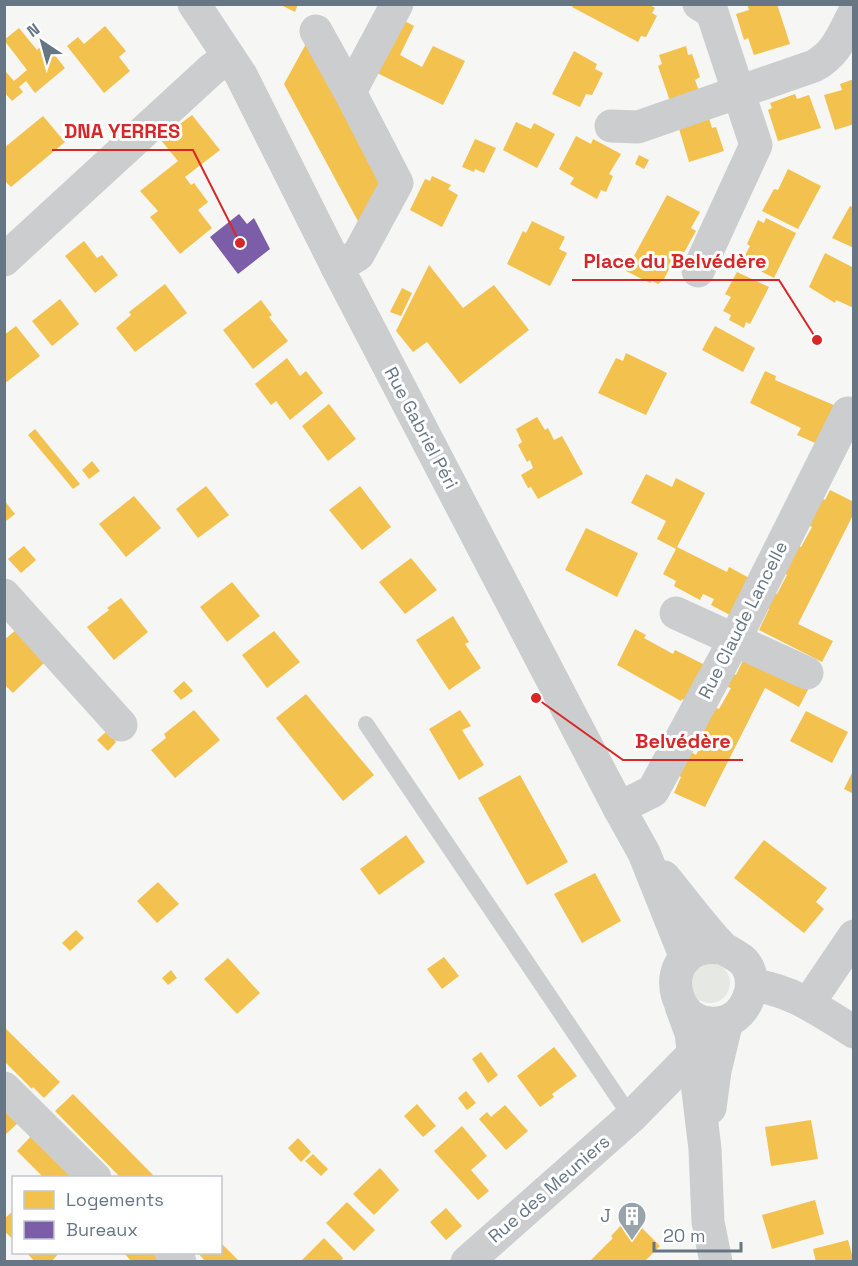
<svg xmlns="http://www.w3.org/2000/svg" width="858" height="1266" viewBox="0 0 858 1266" font-family="'Space Grotesk',sans-serif">
<rect width="100%" height="100%" fill="#f6f6f5"/>
<path fill="#e6e9e3" d="M690 983a20 20 0 1 1 40 0a20 20 0 1 1-40 0Z"/>
<path fill="#f2c14e" d="M279,4H298L295,12Z
M573,4H648L655,8L652,13L657,16L646,37L641,36L638,42L572,7Z
M747,4H777L790,44L754,55L748,38L744,40L736,14L749,10Z
M401,19L414,26L400,55L422,67L433,46L465,61L443,105L375,72Z
M105,26L126,51L119,57L130,71L104,93L67,46L78,37L84,44Z
M19,28L37,50L45,43L65,68L35,93L26,81L19,87L23,92L12,101L4,92V73L6,72L14,81L27,70L4,40Z
M307,42L382,178L359,223L284,84Z
M686,46L688,55L692,54L700,77L695,80L700,94L671,104L658,66L662,64L659,55Z
M574,51L597,64L595,69L603,73L592,95L586,94L580,107L552,94Z
M854,79V124L835,130L824,95L842,90L840,84Z
M795,94L797,99L809,95L821,128L778,141L768,110L772,108L770,103Z
M707,112L712,128L716,127L724,151L689,162L677,122Z
M192,115L220,150L185,177L191,185L194,183L208,202L198,210L212,228L180,254L150,217L158,211L140,191L178,161L160,139Z
M43,116L65,142L11,187L4,180V148Z
M516,122L531,129L534,123L555,134L537,168L503,150Z
M576,136L591,144L593,139L621,154L609,174L613,176L606,192L601,190L597,199L570,184L574,178L559,169Z
M475,139L496,148L484,173L475,169L474,172L462,167Z
M639,155L649,160L644,169L635,164Z
M788,169L821,186L798,229L762,211L774,189L778,190Z
M432,176L451,185L448,189L458,195L442,227L410,210L425,179L430,181Z
M667,195L700,212L691,228L696,231L677,265L672,263L664,279L658,284L652,281L650,283L626,271Z
M850,206L854,208V248L832,238Z
M766,218L796,233L774,278L742,261L750,246L747,244L758,220L764,223Z
M532,221L565,237L559,249L567,253L550,286L507,264L523,231L526,233Z
M84,241L97,258L102,255L118,275L95,293L65,256Z
M825,253L854,268V308L836,300L835,303L809,287Z
M429,265L463,308L494,285L529,330L460,384L427,342L413,352L396,331Z
M737,272L769,287L750,324L746,322L744,328L729,320L731,315L723,311L731,297L725,294Z
M165,284L187,313L135,352L116,328L131,315L129,312Z
M402,288L412,293L401,316L390,312Z
M60,299L79,324L52,346L32,321Z
M261,300L272,315L269,317L288,341L253,369L223,330Z
M16,326L40,356L4,384V335Z
M715,326L755,348L743,372L702,350Z
M626,353L667,373L646,415L598,393L616,358L623,361Z
M287,358L300,376L306,371L323,393L290,420L276,401L271,405L255,384Z
M765,371L776,376L775,380L836,406L822,446L797,435L801,428L750,403Z
M329,404L356,439L328,461L302,426Z
M537,417L545,430L548,428L554,440L562,436L583,474L538,499L531,487L528,488L521,475L533,468L530,460L527,462L518,445L522,442L516,429Z
M35,429L80,484L73,489L28,435Z
M92,461L100,471L89,479L82,470Z
M646,474L672,487L676,478L705,493L677,547L727,572L729,567L753,580L730,615L711,605L714,599L703,594L700,600L674,586L676,581L663,574L676,549L657,539L666,521L631,503Z
M206,486L229,515L198,538L176,509Z
M360,486L391,527L362,550L329,510Z
M830,490L854,502V513L798,624L833,641L822,662L759,630L769,609L765,606L771,593L777,594L787,575L782,572L796,545L801,547L812,527L806,524L820,497L825,500Z
M134,496L161,528L126,557L99,524Z
M4,500L15,514L6,521L4,519Z
M586,528L638,553L617,597L565,570Z
M24,546L36,560L21,573L8,559Z
M411,558L437,590L405,614L379,582Z
M232,582L260,616L227,642L200,607Z
M121,598L148,632L114,660L87,627L109,610L107,608Z
M453,616L469,642L465,644L481,668L449,690L416,640Z
M635,629L646,635L644,638L673,654L675,650L705,665L690,703L682,699L681,701L617,665Z
M16,630L46,661L13,693L4,684V640Z
M274,631L300,662L267,688L242,655Z
M746,654L810,686L799,707L765,688L705,807L674,793L681,777L678,775L691,752L696,755L706,735L701,733L713,707L719,709L731,688L724,686L731,672L736,675Z
M184,681L193,691L181,700L173,691Z
M306,694L374,775L343,801L276,718Z
M194,710L220,740L175,778L151,750L166,738L164,734Z
M460,710L471,726L462,730L484,765L459,780L429,729Z
M806,711L848,732L832,763L790,741Z
M107,731L116,742L108,751L97,740Z
M854,769V794L844,789Z
M520,775L568,862L527,885L478,798Z
M406,835L425,862L379,895L360,869Z
M764,840L827,888L816,902L824,909L804,933L734,878Z
M595,873L621,921L582,943L554,894Z
M158,882L179,904L157,923L137,901Z
M76,930L84,938L70,951L62,943Z
M444,957L459,976L442,989L427,969Z
M228,958L260,993L237,1014L204,979Z
M171,970L177,978L168,985L162,978Z
M4,1027L60,1082L44,1098L33,1087L32,1089L4,1061Z
M554,1047L577,1076L552,1094L554,1097L540,1107L517,1076Z
M481,1052L498,1075L488,1083L472,1059Z
M466,1091L476,1103L467,1110L458,1098Z
M73,1094L153,1175L150,1178H121L55,1111Z
M417,1104L436,1126L423,1137L404,1116Z
M505,1105L528,1131L506,1150L479,1119L487,1112L491,1117Z
M4,1106L20,1121L4,1136Z
M811,1120L818,1159L771,1166L765,1127Z
M462,1126L487,1156L471,1170L489,1191L478,1200L434,1151Z
M33,1134L76,1178H44L17,1151Z
M298,1138L311,1152L301,1162L288,1148Z
M313,1154L328,1169L321,1176L305,1161Z
M380,1168L399,1190L374,1215L353,1194Z
M815,1200L824,1234L772,1249L762,1215Z
M347,1202L375,1230L354,1251L326,1223Z
M446,1208L462,1226L446,1240L430,1222Z
M14,1210V1240L4,1231V1219Z
M630,1216L660,1246L644,1262H589L613,1238L611,1236Z
M324,1238L343,1258L340,1262H300Z
M848,1240L854,1262H816L813,1249Z
M220,1242L240,1262H206L197,1252H220Z
M26,1252H60L51,1262H35Z
M123,1252H159L168,1262H132Z"/>
<path fill="#7b5ea7" d="M239,214L247,224L254,218L270,249L238,274L210,237Z"/>
<g fill="none" stroke-linecap="round" stroke-linejoin="round">
<path stroke="#cccdce" stroke-width="16" d="M366,724L631,1117"/>
<path stroke="#cccdce" stroke-width="33" d="M316,31L350,92
M611,126L638,127L814,66C837,53 842,36 854,13
M4,260L212,69L229,57
M337,267L358,255L397,183L350,92L397,4
M698,271L756,145L712,12L699,4
M4,595L121,725
M676,613L807,673
M619,808L653,791L735,639L848,413
M752,985C790,989 822,1012 854,1032
M808,1004L854,936
M4,1088L95,1178
M171,1252L180,1262
M467,1262L631,1117L692,1055"/>
<path stroke="#cccdce" stroke-width="33" d="M194,4L241,75L337,267L619,808L644,853L686,958
M664,877C683,900 700,924 720,945C728,954 742,955 748,968C751,974 752,983 751,990C748,1003 740,1016 727,1021C674,1038 655,958 704,948C710,947 717,948 722,948
M681,1006L691,1033L705,1149L708,1222L716,1262
M710,1108L715,1071L727,1021"/>
</g>
<defs>
<g id="building-pin" transform="scale(1.5)"><path d="M0 17L-7.5 6A9.5 9.5 0 1 1 7.5 6Z" fill="#98a3ac" stroke="#fff"/><path d="M-4-6H4V6H1V3H-1V6H-4ZM-2.5-4.3h1.7v1.8h-1.7ZM.8-4.3h1.7v1.8H.8ZM-2.5-1h1.7V.8h-1.7ZM.8-1h1.7V.8H.8Z" fill="#fff"/></g>
</defs>
<g fill-rule="evenodd">
<use href="#building-pin" x="632" y="1216"/>
</g>
<g text-anchor="middle" stroke-width="6" stroke-linejoin="round" paint-order="stroke">
<g font-size="18" fill="#667684" stroke="#fff">
<text transform="translate(421 428) rotate(62)" y="6">Rue Gabriel Péri</text>
<text transform="translate(743 620) rotate(-63)" y="6">Rue Claude Lancelle</text>
<text transform="translate(549 1189) rotate(-41)" y="6">Rue des Meuniers</text>
</g>
<g font-size="18" fill="#667684" stroke="#fff" text-anchor="end">
<text x="611" y="1222">J</text>
</g>
</g>
<path fill="none" stroke="#d62828" stroke-width="2" d="M240 243L193 150H52M817 340L779 280H572M536 698L623 760H743"/>
<g fill="#d62828" stroke="#fff" stroke-width="2">
<circle cx="240" cy="243" r="6"/>
<circle cx="817" cy="340" r="6"/>
<circle cx="536" cy="698" r="6"/>
</g>
<g font-size="20" text-anchor="middle" font-weight="bold" fill="#d62828" stroke="#fff" stroke-width="6" stroke-linejoin="round" paint-order="stroke">
<text x="122" y="138">DNA YERRES</text>
<text x="675" y="268">Place du Belvédère</text>
<text x="683" y="748">Belvédère</text>
</g>
<rect width="858" height="1266" fill="none" stroke="#667684" stroke-width="12"/>
<rect x="12" y="1176" width="210" height="78" fill="#ffffff" stroke="#c2c8ce" stroke-width="1.5"/>
<rect x="24" y="1191" width="30" height="18" fill="#f2c14e" stroke="#c2c8ce" stroke-width="1.5"/>
<text x="66" y="1206" font-size="18" fill="#667684">Logements</text>
<rect x="24" y="1221" width="30" height="18" fill="#7b5ea7" stroke="#c2c8ce" stroke-width="1.5"/>
<text x="66" y="1236" font-size="18" fill="#667684">Bureaux</text>
<g transform="translate(42 42) rotate(324)" stroke="#ffffff" stroke-width="4.5" paint-order="stroke">
<path d="M0-4.5L10 22L0 15L-10 22Z" fill="#667684"/>
<text y="-9" font-size="16" font-weight="bold" text-anchor="middle" fill="#667684">N</text>
</g>
<path d="M654 1242v9h87v-9" fill="none" stroke="#667684" stroke-width="3"/>
<text x="663" y="1242" font-size="18" fill="#667684" stroke="#ffffff" stroke-width="4.5" paint-order="stroke">20 m</text>
</svg>
